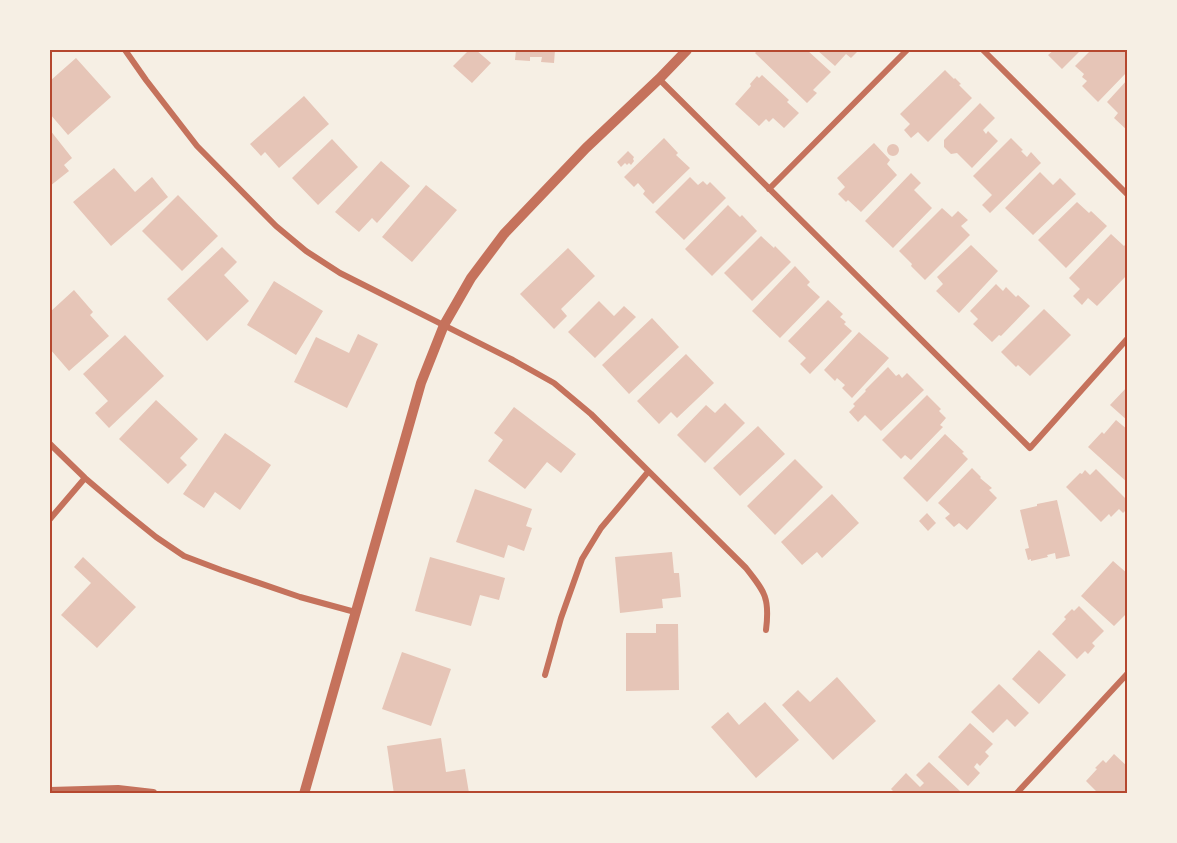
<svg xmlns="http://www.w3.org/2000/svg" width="1177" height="843" viewBox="0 0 1177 843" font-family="'Space Grotesk',sans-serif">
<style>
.building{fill:#e6c5b7}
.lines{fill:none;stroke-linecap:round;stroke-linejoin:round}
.minor{stroke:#c5725c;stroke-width:6}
.tertiary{stroke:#c5725c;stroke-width:10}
.neatline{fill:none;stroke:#b5482f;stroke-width:2}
</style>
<rect width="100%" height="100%" fill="#f6efe4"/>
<!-- building -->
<path class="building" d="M469 50H476L491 63 472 83 453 66Z
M516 50H555L554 63 541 62 542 57H530V61L515 60Z
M758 50H778L779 51 781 50H807L831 72 813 90 817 93 807 103 755 53Z
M817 50H859L851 58 846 54 835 66Z
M1054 50H1081L1062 69 1048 55Z
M1091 50H1125L1128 52V69L1126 71 1127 72 1098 102 1082 86 1087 81 1082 77 1084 74 1075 66Z
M76 58 111 97 68 135 50 114V81Z
M945 70 954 79 955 78 961 84 959 85 972 98 928 142 918 132 911 138 904 130 910 124 900 114Z
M762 75 789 100 787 102 799 113 784 128 773 118 769 122 766 119 759 126 735 104 751 86 750 84 757 76 759 78Z
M1128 79V131L1114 118 1118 113 1107 102Z
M304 96 329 124 279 168 265 152 261 156 250 144Z
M980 103 995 118 983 130 986 134 988 131 998 141 972 168 957 153 951 154 944 147V140Z
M50 130 72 158 64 165 69 171 50 186Z
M664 138 678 153 676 155 690 168 653 204 643 194 645 191 638 183 634 187 624 177Z
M1011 138 1023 150 1021 151 1027 157 1031 152 1041 163 990 213 982 205 992 195 973 176Z
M332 139 358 167 318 205 292 178Z
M874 143 890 160 887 164 897 175 861 212 848 200 846 202 838 194 845 187 837 178Z
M887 150a6 6 0 1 1 12 0a6 6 0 1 1-12 0Z
M628 151 634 157 633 159 634 161 631 165 629 163 627 165 625 163 621 167 617 162Z
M381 161 410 186 377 223 372 218 359 232 335 212Z
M114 168 135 192 152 177 168 197 111 246 73 202Z
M1040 172 1053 185 1060 178 1076 194 1033 235 1005 208Z
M911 173 921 183 914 190 932 208 893 248 865 221Z
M690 177 698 185 703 181 707 185 710 182 726 198 684 240 655 212Z
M426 185 457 210 412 262 382 237Z
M178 195 218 236 182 271 142 231Z
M1077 202 1089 213 1091 211 1107 226 1066 268 1038 240Z
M728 205 740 217 742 215 757 231 712 276 685 249Z
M942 208 952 217 958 211 968 220 961 226 970 235 925 280 911 266 912 264 899 251Z
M1111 234 1124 246 1125 245 1128 247V274L1097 306 1088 298 1082 305 1073 296 1080 289 1069 278Z
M761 236 774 248 775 246 791 262 752 301 724 273Z
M971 245 998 271 959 313 936 291 943 284 937 277Z
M222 247 237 262 224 275 249 301 207 341 167 299Z
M568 248 595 276 561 309 567 316 554 329 520 294Z
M795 266 810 282 807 285 820 297 780 338 752 311Z
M274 281 323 311 296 355 247 325Z
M996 284 1003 291 1006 287 1016 297 1018 295 1030 306 1001 336 999 335 992 342 973 324 978 319 970 311Z
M74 290 93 312 90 315 109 336 69 371 50 349V312Z
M828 300 843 314 840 317 846 322 844 324 852 331 810 374 800 364 806 358 788 341Z
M599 301 614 316 624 306 636 317 595 358 568 332Z
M1044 309 1071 335 1030 376 1018 365 1016 367 1001 352Z
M652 318 679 347 629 394 602 365Z
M859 332 889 358 852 398 842 388 845 385 837 378 835 381 824 370Z
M358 334 378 344 347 408 294 382 316 337 349 353Z
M125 335 164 376 109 428 95 413 108 401 83 374Z
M686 354 714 383 677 418 671 412 659 424 637 401Z
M888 367 896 376 899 374 902 378 907 373 924 390 881 431 865 415 858 422 849 412 855 406 853 404 866 391 865 390Z
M1128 386V421L1110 405Z
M927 395 941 409 939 411 946 418 940 425 943 427 911 460 905 455 901 459 882 440Z
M156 400 198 439 180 458 187 465 168 484 119 439Z
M725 403 745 423 705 463 677 435 706 405 715 413Z
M514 407 576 454 561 473 547 462 525 489 488 461 503 440 494 433Z
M1116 420 1128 430V483L1088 447 1102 432 1104 434Z
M758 426 785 454 740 496 713 468Z
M225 433 271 465 240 510 215 492 204 508 183 494Z
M945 434 964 452 962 453 968 459 927 502 903 478Z
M795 459 823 487 775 535 747 506Z
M972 468 981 477 980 478 992 488 989 490 997 498 967 530 959 523 954 527 945 518 950 514 938 503Z
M1096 469 1128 501V508L1123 513 1119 509 1111 517 1109 514 1101 522 1066 487 1080 473 1082 474 1085 470 1090 475Z
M475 489 532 509 526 526 532 528 524 551 508 545 504 558 456 542Z
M832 494 859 523 822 558 817 552 802 565 781 542Z
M1057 500 1070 556 1056 559 1055 553 1047 555 1048 557 1031 561V559L1028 560 1025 549 1029 548 1020 510 1037 506V504Z
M927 513 936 523 928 531 919 521Z
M672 552 674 573H679L681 597 662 599 663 608 620 613 615 557Z
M83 557 136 607 97 648 61 615 91 583 74 567Z
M430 557 505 578 499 600 480 595 471 626 415 611Z
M1113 561 1128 574V612L1114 626 1081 596Z
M1079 606 1104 631 1092 643 1095 646 1088 654 1085 651 1077 659 1052 634 1066 619 1064 617 1072 609 1074 611Z
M656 624H678L679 690 626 691V633H656Z
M1039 650 1066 675 1039 704 1012 679Z
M402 652 451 669 431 726 382 709Z
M837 677 876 721 833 760 782 705 798 690 810 702Z
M999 684 1029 713 1015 727 1007 719 993 733 971 712Z
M765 702 799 740 756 778 711 727 728 712 739 725Z
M970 723 993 744 985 752 989 756 980 766 977 763 974 767 980 773 968 786 938 757Z
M441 738 446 772 465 769 469 793 394 794 387 746Z
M1114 754 1128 767V790L1124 794H1099L1086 781 1097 769 1095 768 1103 760 1106 763Z
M929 762 961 792 960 794H896L891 789 906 773 920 787 924 783 916 775Z"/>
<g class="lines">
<!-- minor -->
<path class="minor" d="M125 50 146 80 197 146 276 226 306 251 340 273 513 360 554 383 591 414 746 568C765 592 770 598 766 630
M983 50 1128 195
M659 79 1030 448 1128 338
M769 189 907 50
M50 444 85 478 125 512 156 537 184 556 221 570 300 597 355 612
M50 519 85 478
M545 675 561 618 582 559 601 528 648 472
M1016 794 1128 673"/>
<!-- tertiary -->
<path class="tertiary" d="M50 792 118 790 153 794
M304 794 421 383 444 325 471 278 504 234 586 148 659 79 687 50"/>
</g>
<!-- border -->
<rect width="1177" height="843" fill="none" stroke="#f6efe4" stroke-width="102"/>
<rect x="51" y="51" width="1075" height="741" class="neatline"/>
</svg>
